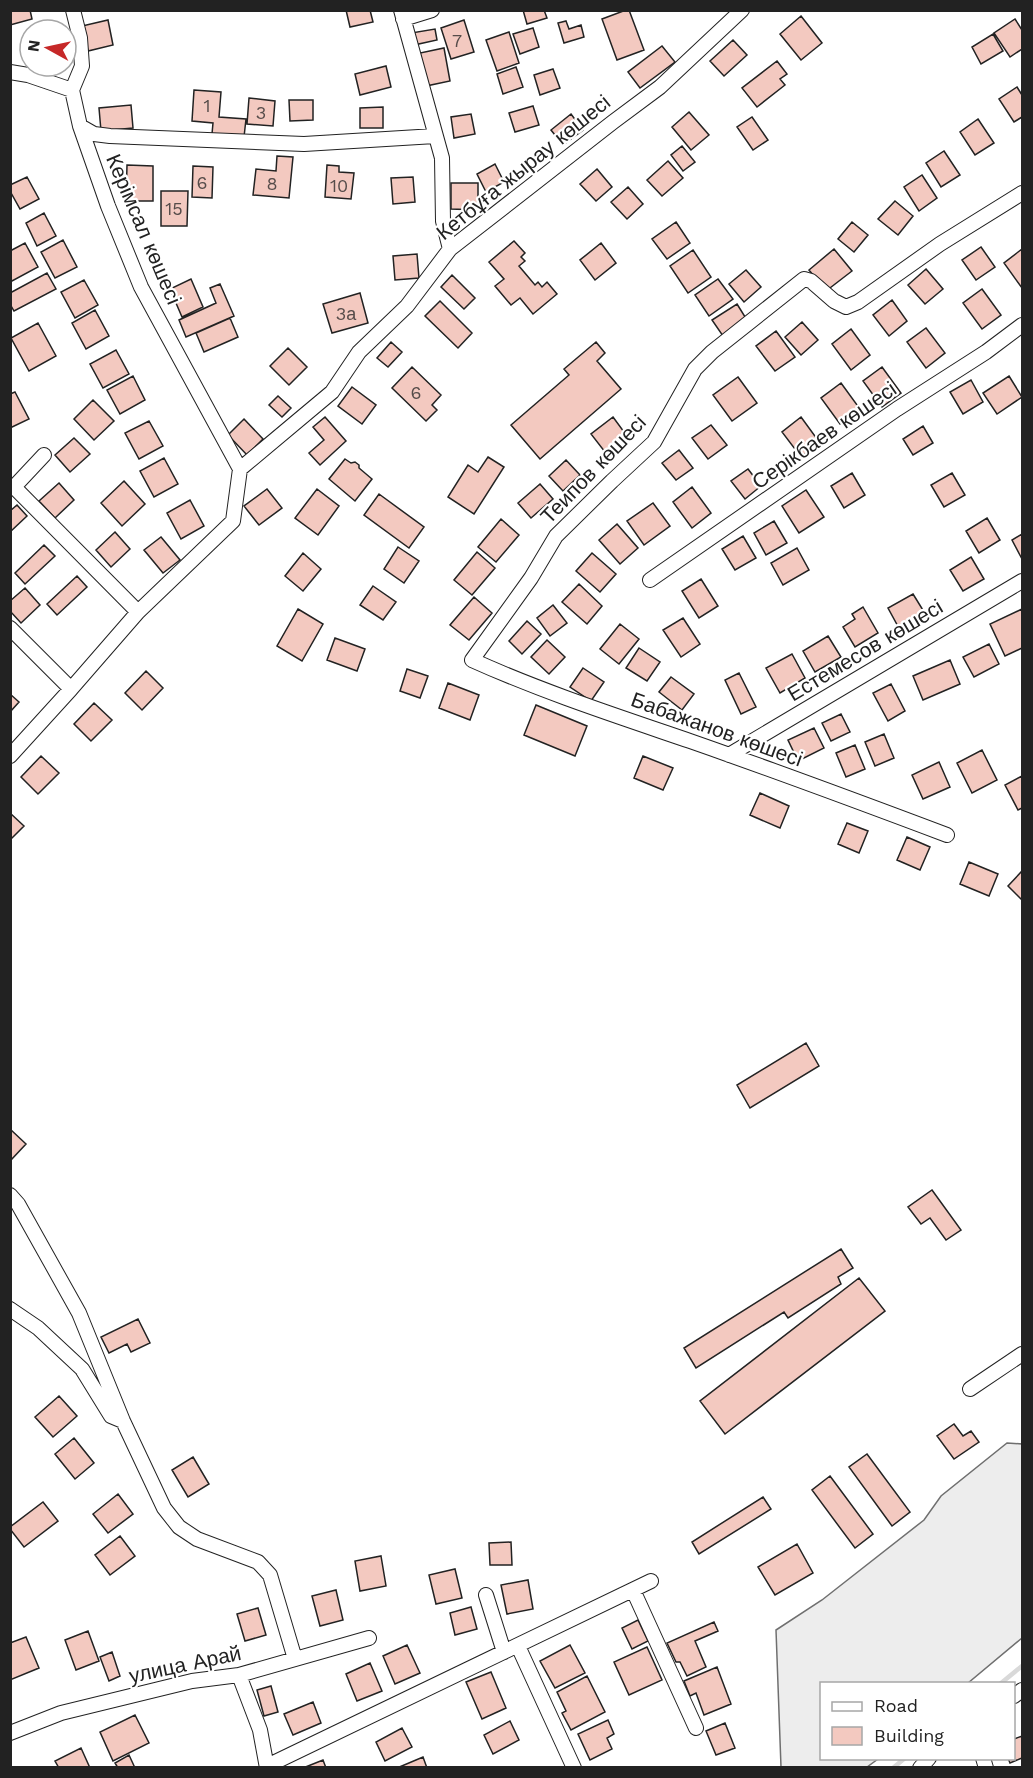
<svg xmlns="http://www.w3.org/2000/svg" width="1033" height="1778" viewBox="0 0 1033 1778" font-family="'Work Sans',sans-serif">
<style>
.parking{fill:#ededed;stroke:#6f6f6f;stroke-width:1.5}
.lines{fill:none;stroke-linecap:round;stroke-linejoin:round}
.stream{stroke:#d9d9d9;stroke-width:4.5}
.building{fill:#f3c9c0;stroke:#222;stroke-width:1.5}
.minor-casing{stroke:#222;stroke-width:16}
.minor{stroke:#fff;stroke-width:14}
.labels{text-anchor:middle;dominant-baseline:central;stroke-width:4.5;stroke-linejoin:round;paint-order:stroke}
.number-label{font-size:18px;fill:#564c4a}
.street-label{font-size:21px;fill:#222;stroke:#fff}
</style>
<rect width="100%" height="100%" fill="#fff"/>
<!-- parking -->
<path class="parking" d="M1007 1443 1022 1444V1638L968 1683 822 1684V1758L878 1759 867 1767H781L776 1630 822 1600 924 1520 941 1496Z"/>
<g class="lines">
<!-- stream -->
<path class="stream" d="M1000 1684 1022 1666
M893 1768 905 1758"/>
</g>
<!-- building -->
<path class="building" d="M10 10H30L32 19 10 25Z
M346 10H370L373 22 350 27Z
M523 10H544L547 18 527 24Z
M626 10H629L644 50 617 60 602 19Z
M801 16 822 43 801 60 780 34Z
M1015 19 1022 30V49L1010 57 994 33Z
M108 20 113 45 88 51 82 26Z
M464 20 474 52 451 59 441 28Z
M566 21 569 29 581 25 584 37 564 43 558 23Z
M533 28 539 47 520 54 513 34Z
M435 29 437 40 414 45 411 33Z
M509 32 519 63 497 71 486 40Z
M993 34 1003 51 981 64 972 47Z
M733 40 747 55 724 76 710 61Z
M662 46 675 62 640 88 628 72Z
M444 48 450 81 426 86 420 53Z
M777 61 787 74 780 79 785 85 757 107 742 88Z
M386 66 391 87 360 95 355 74Z
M516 67 523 87 503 94 497 74Z
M553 69 560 88 540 95 534 75Z
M1017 87 1022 95V117L1014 122 999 99Z
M194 90 221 92 219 117 246 119 244 137 212 134 213 123 192 121Z
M249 98 275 101 273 126 247 124Z
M289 100H313V120L290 121Z
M131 105 133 128 101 131 99 108Z
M533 106 539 125 515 132 509 113Z
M383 107V128H360V108Z
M689 112 709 135 691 150 672 127Z
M471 114 475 134 454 138 451 117Z
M571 114 583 130 563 145 551 130Z
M752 117 768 140 753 150 737 127Z
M978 119 994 143 975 155 960 132Z
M682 146 695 162 683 171 671 155Z
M944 151 960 175 941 187 926 163Z
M277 156 293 157 289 198 253 195 256 169 276 171Z
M668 161 683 178 662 196 647 180Z
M495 164 504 182 486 192 477 174Z
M127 165 153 166V201H126Z
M327 165 339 166V172L354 173 351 199 325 197Z
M193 166 213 167 212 198 192 197Z
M597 169 612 187 596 201 580 184Z
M922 175 937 198 919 211 904 187Z
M27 177 39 199 20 209 10 191V185Z
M413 177 415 202 393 204 391 178Z
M451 183H478V210L451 209Z
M628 187 643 204 627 219 611 202Z
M161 191H188L187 226H161Z
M895 201 913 216 898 235 878 219Z
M44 213 56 236 37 246 26 223Z
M676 222 690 243 667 259 652 239Z
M852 222 868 235 854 252 838 239Z
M63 240 77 267 55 278 41 252Z
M514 241 525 253 521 257 525 261 519 266 535 285 538 282 542 287 547 282 557 294 533 314 520 298 511 305 495 286 504 279 489 262Z
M25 243 38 267 12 281 10 278V251Z
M601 243 616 263 595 280 580 260Z
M981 247 995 267 976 280 962 260Z
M834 249 852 271 826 291 809 270Z
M1022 249V288L1004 263Z
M693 250 711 277 688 293 670 266Z
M417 254 419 278 395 280 393 256Z
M926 269 943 289 925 304 908 285Z
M746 270 761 287 744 302 729 284Z
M47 273 56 289 14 311 10 304V293Z
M452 275 475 298 464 309 441 287Z
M191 279 203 307 182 317 170 289Z
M718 279 733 299 709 316 695 295Z
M84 280 98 305 75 318 61 292Z
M220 284 234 316 186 337 179 320 216 303 210 288Z
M982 289 1001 315 982 329 963 303Z
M360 293 368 323 332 333 323 304Z
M892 300 907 321 889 336 873 315Z
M440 301 472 333 458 348 425 316Z
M737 304 747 320 723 336 712 320Z
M95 310 109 336 86 349 72 323Z
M230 318 238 337 204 352 196 333Z
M802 322 818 340 801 355 785 337Z
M38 323 56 356 29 371 11 338Z
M926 328 945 353 926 368 907 342Z
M851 329 870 355 851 370 832 344Z
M776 331 795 357 775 371 756 346Z
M391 342 402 352 388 367 377 358Z
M596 342 605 353 597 361 621 389 540 459 511 425 569 375 564 369Z
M288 348 307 367 289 385 270 366Z
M116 350 129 374 103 388 90 364Z
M412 367 441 395 432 405 437 410 426 421 392 388Z
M882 367 901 393 882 407 863 381Z
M133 376 145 400 120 414 107 390Z
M1009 376 1022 397 997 414 983 393Z
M738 377 757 403 732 421 713 395Z
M971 380 983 402 963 414 950 392Z
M841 383 860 409 840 424 821 398Z
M352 387 376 405 362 424 338 406Z
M15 392 29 419 10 428V394Z
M278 396 291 408 282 417 269 405Z
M93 400 114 421 94 440 74 419Z
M325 417 346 441 320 465 309 453 324 440 313 427Z
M613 417 627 436 605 452 591 434Z
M801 417 820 443 801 457 782 432Z
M244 419 263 439 247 455 228 435Z
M149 421 163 446 139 459 125 433Z
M711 425 727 445 708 459 692 438Z
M923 426 933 443 913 455 903 439Z
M74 438 90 454 70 472 55 455Z
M679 450 693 468 676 480 662 463Z
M488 457 504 467 474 514 448 497 468 465 478 472Z
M164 458 178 484 154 497 140 471Z
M345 459 351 463 355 462 359 465V468L372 479 355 501 329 479Z
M566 460 580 475 563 491 549 476Z
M748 469 761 486 745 499 731 481Z
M852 473 865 495 844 508 831 486Z
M952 473 965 495 944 507 931 485Z
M124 481 145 504 122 526 101 503Z
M59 483 74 500 55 518 39 501Z
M540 484 553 499 531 518 518 503Z
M692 487 711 513 692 528 673 502Z
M267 489 282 508 259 525 244 506Z
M317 489 339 506 318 535 295 518Z
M806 490 824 517 799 533 782 506Z
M379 494 424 527 409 548 364 515Z
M190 500 204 526 181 539 167 513Z
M653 503 670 526 644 545 627 521Z
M17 505 27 516 10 532V511Z
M987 518 1000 540 979 553 966 531Z
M501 519 519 535 496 562 478 547Z
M774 521 787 543 766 555 754 533Z
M617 524 638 548 620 564 599 540Z
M115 532 130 549 111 567 96 550Z
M1022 534V559L1012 540Z
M743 536 756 558 735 570 722 549Z
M161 537 180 560 163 573 144 550Z
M44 545 55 556 25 584 15 573Z
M398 547 419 561 404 583 384 569Z
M797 548 809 570 783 585 771 563Z
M477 552 495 568 472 595 454 580Z
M303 553 321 569 303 591 285 576Z
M592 553 616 574 600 592 576 571Z
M971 557 984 579 963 591 950 570Z
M77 576 87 587 57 615 47 604Z
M701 579 718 606 699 618 682 591Z
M579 584 602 606 587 624 562 602Z
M373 586 396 602 383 620 360 605Z
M25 588 40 605 21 623 10 611V601Z
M913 594 926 615 900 630 888 608Z
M474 597 492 613 469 640 450 625Z
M553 605 567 623 550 636 537 618Z
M863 607 878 633 855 647 843 627 855 619 852 614Z
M298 609 323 624 302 661 277 646Z
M1022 609V648L1005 656 990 624Z
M683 618 700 644 681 657 663 630Z
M527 621 541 634 522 654 509 641Z
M620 624 639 639 619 664 600 649Z
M828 636 841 657 815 672 803 651Z
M335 638 365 649 357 671 327 660Z
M547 640 565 657 549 674 531 657Z
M989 644 999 664 974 677 963 657Z
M639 648 660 662 647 681 626 668Z
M792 654 805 678 780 693 766 668Z
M950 660 960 684 923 700 913 676Z
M583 668 604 682 591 701 570 687Z
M407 669 428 676 420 698 400 691Z
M146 671 163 688 142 710 125 693Z
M739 673 756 707 741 714 725 680Z
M671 677 694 694 682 710 659 692Z
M448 683 479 695 470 720 439 708Z
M891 684 905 711 888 721 873 693Z
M10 694 19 702 10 712Z
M94 703 112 720 91 741 74 724Z
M536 705 587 726 575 756 524 735Z
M841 714 850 732 831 741 822 723Z
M814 728 824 748 798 761 788 740Z
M884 734 894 758 875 766 865 742Z
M855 745 865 769 846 777 836 753Z
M982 750 997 780 972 793 957 763Z
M41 756 59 773 38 794 21 777Z
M643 756 673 768 663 790 634 778Z
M939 762 950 787 923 799 912 775Z
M1022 776V808L1018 810 1005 785Z
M760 793 789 806 780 828 750 815Z
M10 813 24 826 11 839 10 838Z
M847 823 868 831 859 853 838 844Z
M907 837 930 847 920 870 897 860Z
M969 862 998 874 989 896 960 884Z
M1022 871V900L1008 886Z
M806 1043 819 1066 750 1108 737 1085Z
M10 1129 26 1144 10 1161Z
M932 1190 961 1230 946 1240 930 1218 921 1224 908 1207Z
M841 1249 853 1268 838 1277 841 1284 788 1318 784 1312 696 1368 684 1348Z
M859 1278 885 1311 725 1434 700 1401Z
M138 1319 150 1343 131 1352 127 1344 109 1353 101 1337Z
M59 1396 77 1416 53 1437 35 1417Z
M954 1424 963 1436 971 1431 979 1442 954 1459 937 1436Z
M74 1438 94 1463 75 1479 55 1454Z
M867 1454 910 1512 892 1526 849 1467Z
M193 1457 209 1484 188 1497 172 1470Z
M830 1476 873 1534 855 1548 812 1490Z
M118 1494 133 1514 108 1533 93 1514Z
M763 1497 771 1509 699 1554 692 1542Z
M43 1502 58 1521 24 1547 10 1529V1527Z
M120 1536 135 1556 110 1575 95 1555Z
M511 1542 512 1565H490L489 1543Z
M797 1544 813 1573 775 1595 758 1567Z
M381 1556 386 1586 360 1591 355 1561Z
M455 1569 462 1598 436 1604 429 1575Z
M528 1580 533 1609 507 1614 501 1585Z
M336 1590 343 1620 320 1626 312 1596Z
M471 1607 477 1629 455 1635 450 1613Z
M258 1608 266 1635 245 1641 237 1614Z
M638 1620 648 1641 632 1649 622 1628Z
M714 1622 718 1631 695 1641 706 1667 687 1676 680 1662H676L667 1643Z
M88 1631 99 1661 76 1670 65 1640Z
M26 1637 39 1668 10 1680V1643Z
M407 1645 420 1673 395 1684 383 1656Z
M570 1645 585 1673 555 1688 540 1661Z
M647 1647 662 1680 629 1695 614 1662Z
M112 1652 120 1676 109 1681 100 1657Z
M370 1663 382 1691 357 1701 346 1674Z
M717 1667 731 1704 704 1715 696 1693 690 1696 684 1681Z
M491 1672 506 1708 482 1719 466 1682Z
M587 1676 605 1712 571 1730 562 1713 566 1711 557 1692Z
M271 1686 278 1712 264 1716 257 1690Z
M313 1702 321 1723 293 1735 284 1714Z
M135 1715 149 1743 113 1761 100 1732Z
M608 1720 614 1734 607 1738 612 1749 590 1760 578 1734Z
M510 1721 519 1740 493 1754 484 1735Z
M725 1723 735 1748 716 1755 706 1731Z
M402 1728 412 1747 385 1761 376 1742Z
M1022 1736V1758L1010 1763 1008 1758H1014V1739Z
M81 1748 90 1768H59L55 1761Z
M129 1755 135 1768H118L115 1763Z
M423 1757 427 1768H397Z
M323 1760 326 1768H303Z"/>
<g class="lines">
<defs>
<path id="minor" d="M401 10 442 158 443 221 450 249
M403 19 432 10
M10 72 28 75 72 90
M80 126 94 134 110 136 304 144 435 136
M44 455 14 487 138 612
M240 469 332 392 359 352 407 306 450 249 613 122 660 87 742 10
M650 580 897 409 986 352 1022 325
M10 628 71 689
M729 755 1022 581
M10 756 71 689 138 612 233 521 240 469 141 287 108 206 80 126 72 90 82 66 80 38 73 10
M947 835C862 803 776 771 690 741 617 716 543 692 472 660L531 578 556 536 612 481 654 442 695 369 712 352 804 279 811 281 834 301 846 307 858 302 940 244 1022 193
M10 1195 18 1204 79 1313 123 1421 164 1508 179 1527 197 1539 258 1562 270 1575 295 1659
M10 1309 38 1328 82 1369 111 1416 123 1421
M970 1389 1022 1354
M633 1590 696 1728
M486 1595 504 1652
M518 1646 574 1768
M239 1675 260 1730 267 1768
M1014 1696 1022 1690
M10 1733 61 1713 192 1681 239 1675 369 1638
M983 1758 986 1768
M267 1766 651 1581
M920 1768 929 1758"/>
</defs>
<!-- minor casing -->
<use href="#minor" class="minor-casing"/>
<!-- minor -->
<use href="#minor" class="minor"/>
</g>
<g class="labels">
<!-- number labels -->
<g class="number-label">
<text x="457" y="40">7</text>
<text x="207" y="105">1</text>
<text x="261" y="112">3</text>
<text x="202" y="182">6</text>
<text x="272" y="183">8</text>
<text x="339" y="185">10</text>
<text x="174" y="208">15</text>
<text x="346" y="313">3а</text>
<text x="416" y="392">6</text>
</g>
<!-- street labels -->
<g class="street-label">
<text transform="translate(523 167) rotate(-39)">Кетбұға жырау көшесі</text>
<text transform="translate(144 229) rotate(67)">Керімсал көшесі</text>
<text transform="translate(824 435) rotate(-35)">Серікбаев көшесі</text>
<text transform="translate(593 469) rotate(-46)">Теипов көшесі</text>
<text transform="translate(865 650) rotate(-31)">Естемесов көшесі</text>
<text transform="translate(717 729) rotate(20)">Бабажанов көшесі</text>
<text transform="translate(185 1664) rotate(-12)">улица Арай</text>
</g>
</g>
<!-- border -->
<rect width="1033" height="1778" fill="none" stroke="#222222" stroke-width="24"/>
<!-- legend -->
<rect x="820" y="1682" width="195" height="78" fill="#ffffff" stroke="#a7a7a7" stroke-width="1.5"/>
<rect x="832" y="1702" width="30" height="9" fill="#ffffff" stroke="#a7a7a7" stroke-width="1.5"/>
<text x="874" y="1712" font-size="18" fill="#222222">Road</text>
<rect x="832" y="1727" width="30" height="18" fill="#f3c9c0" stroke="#a7a7a7" stroke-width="1.5"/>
<text x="874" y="1742" font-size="18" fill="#222222">Building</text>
<!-- north arrow -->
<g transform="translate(48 48) rotate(278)"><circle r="28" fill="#ffffff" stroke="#a7a7a7" stroke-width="1.5"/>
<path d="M0-4.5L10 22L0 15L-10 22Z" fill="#c62828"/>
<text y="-9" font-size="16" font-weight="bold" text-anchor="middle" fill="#222222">N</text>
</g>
</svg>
